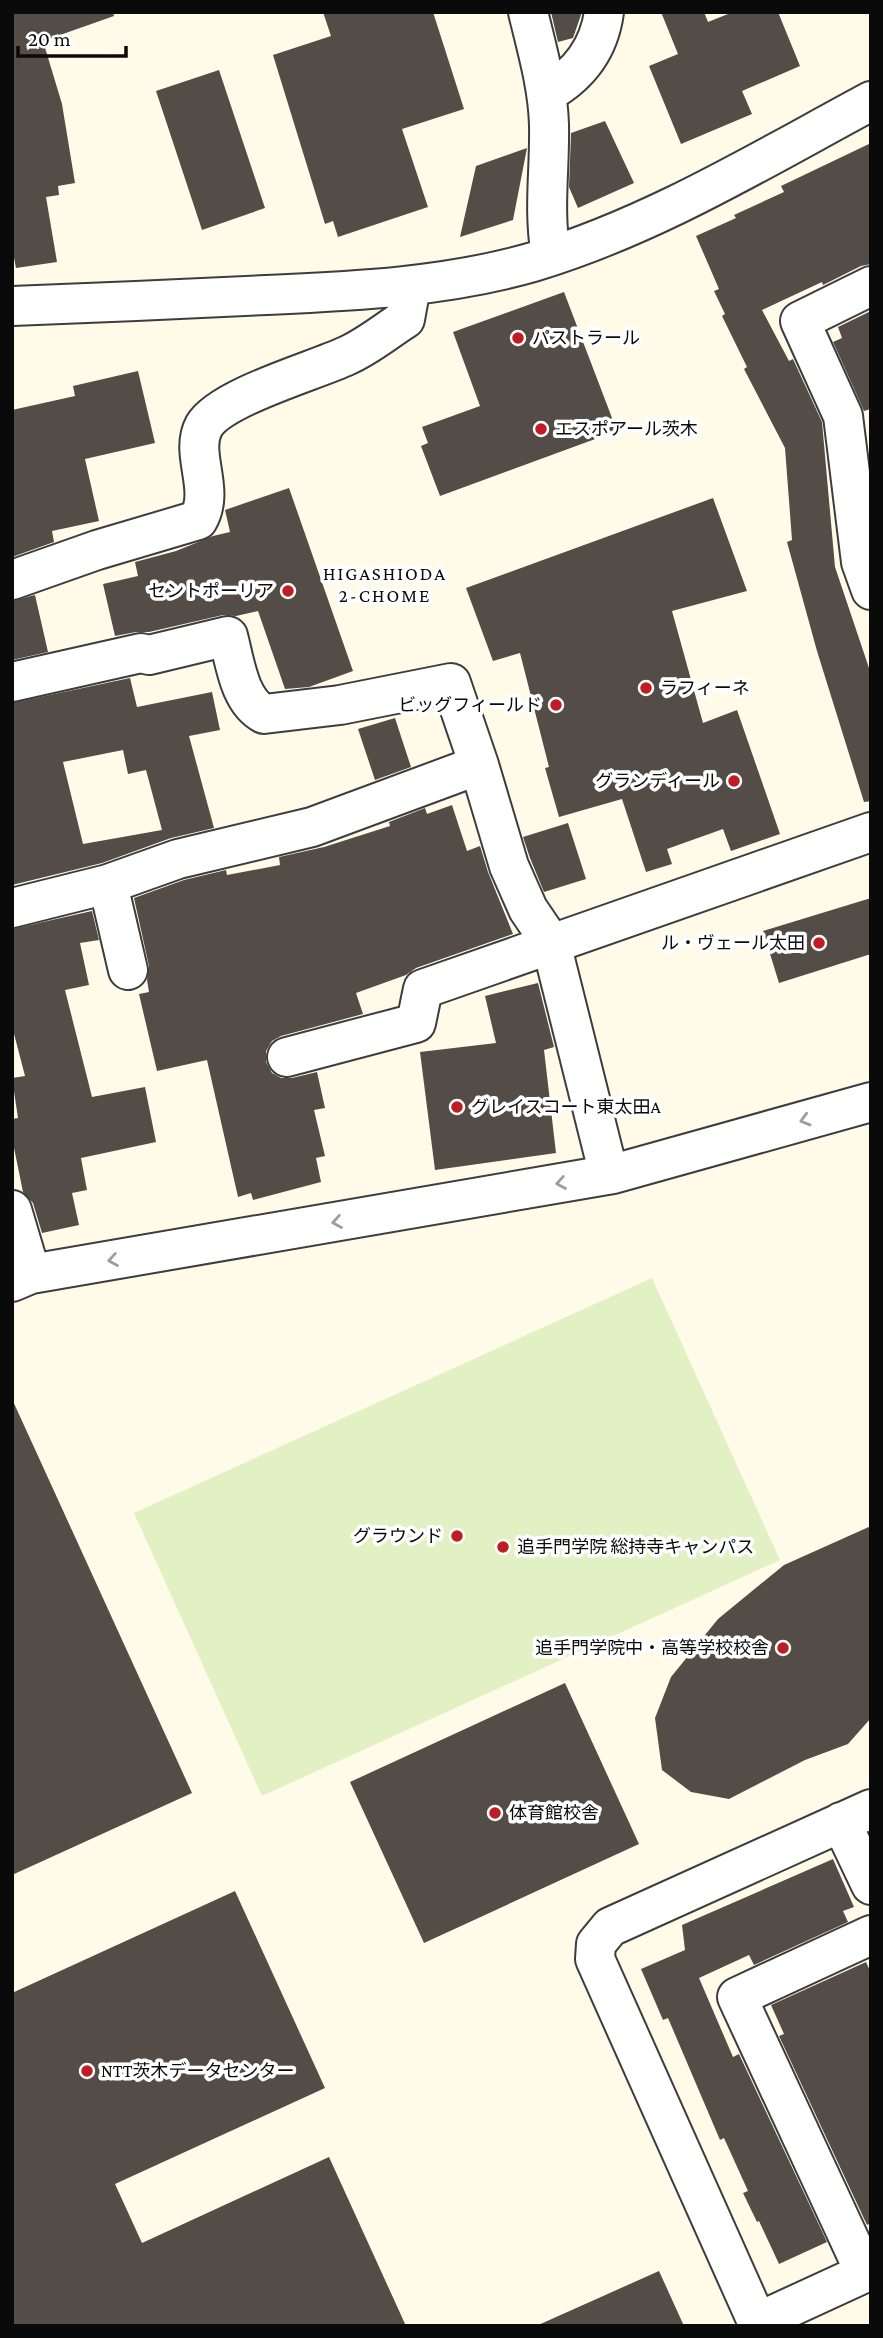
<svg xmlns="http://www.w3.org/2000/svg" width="883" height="2338" viewBox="0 0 883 2338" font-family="'Crimson Pro','Noto Sans JP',serif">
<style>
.pitch{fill:#e1f1c3}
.building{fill:#544c46;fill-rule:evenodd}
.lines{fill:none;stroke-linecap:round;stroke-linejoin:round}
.minor-casing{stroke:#3d3d3d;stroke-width:42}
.minor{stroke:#fff;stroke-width:38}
.oneway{stroke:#9d9d9d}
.poi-dot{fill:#c01c23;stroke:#fff;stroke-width:2.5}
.labels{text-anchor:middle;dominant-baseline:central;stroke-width:7;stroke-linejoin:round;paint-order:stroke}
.poi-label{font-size:18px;fill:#0a0a0a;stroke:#fff;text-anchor:start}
.neighbourhood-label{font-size:19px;letter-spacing:2px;fill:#0a0a0a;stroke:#fff}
</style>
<rect width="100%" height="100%" fill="#fffbe8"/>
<!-- pitch -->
<path class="pitch" d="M652 1278 780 1560 262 1796 134 1513Z"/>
<!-- building -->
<path class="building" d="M12 12H113L114 16 43 41 62 104 75 183 58 186 59 195 46 197 57 262 16 268 12 247Z
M323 12H433L464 109 402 129 428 207 338 237 333 221 325 224 273 55 331 36Z
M551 12H582L573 38 558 42Z
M661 12H704L708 22 733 12H778L800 66 742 91 752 114 681 144 649 66 678 54Z
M219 70 265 208 202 230 156 91Z
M605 121 634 183 578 208 569 187 571 133Z
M871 143V264L861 266 823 285 822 282 762 310 789 361 793 359 822 422 835 567 871 674V801L864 802 817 651 787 542 792 540 785 448 744 369 747 367 722 316 725 314 714 291 719 289 696 236 736 218 734 215 784 192 781 186Z
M527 148 513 220 460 237 476 166Z
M564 292 617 431 440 496 421 446 428 443 422 427 480 406 453 332Z
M871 311V409L864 411 833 342 842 338 838 327Z
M138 371 155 443 85 459 99 521 52 531 54 542 12 557V410L75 396 73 386Z
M289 488 353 671 309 687 285 689 258 611 236 616 223 615 149 632H136L115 636 103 584 138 576 135 562 176 551 213 536 230 532 225 510Z
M713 498 747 591 672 611 703 723 737 710 780 834 731 851 723 829 667 849 672 864 646 872 622 799 559 817 545 768 549 767 520 653 493 661 466 588Z
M35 595 48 652 12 660V601Z
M130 678 137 707 212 692 220 730 189 736 214 828 171 838 102 863 12 885V703ZM123 750 128 774 146 770 162 830 83 844 63 762Z
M395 718 411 767 375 780 358 729Z
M452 805 467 851 480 846 488 872 513 934 416 968 406 975 356 993 363 1014 281 1036 272 1041 266 1051V1062L272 1073 281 1078H292L317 1072 325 1108 314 1110 325 1156 316 1158 321 1182 253 1200 251 1193 238 1197 207 1060 157 1071 139 994 149 992 147 980 149 966 134 898 184 880 226 870 227 875 280 865 279 857 324 847 390 826 389 822 425 808 427 814Z
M568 823 586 879 544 892 530 858 523 837Z
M871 898V954L779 983 763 931Z
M92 911 99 940 80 943 89 985 65 990 92 1097 145 1087 156 1142 81 1158 87 1190 72 1193 79 1225 42 1233 33 1203 23 1192 12 1138V1119L18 1118 12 1078 25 1076 12 1026V929Z
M538 983 554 1047 544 1050 556 1153 435 1170 420 1052 496 1043 485 996Z
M12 1399 192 1793 12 1875Z
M871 1526V1718L848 1744 805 1760 729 1799 691 1792 662 1770 655 1718 671 1677 718 1619 784 1565Z
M565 1683 639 1844 424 1943 350 1782Z
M833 1859 854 1907 843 1911 848 1922 754 1965 749 1955 699 1978 733 2057 739 2054 827 2242 779 2264 759 2221 757 2222 743 2193 748 2191 724 2138 720 2140 668 2018 663 2020 641 1969 685 1950 682 1925Z
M235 1891 325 2088 115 2184 142 2243 329 2157 406 2326H12V1993Z
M866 1962 871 1973V2223L867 2225 779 2036 784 2034 771 2005Z
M659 2271 684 2326H536Z"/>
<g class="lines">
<defs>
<path id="minor" d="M528 12C537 49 548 87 549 125 550 171 543 209 551 256
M547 93C579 75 599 49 604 12
M871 286 800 321 843 416 861 562 871 590
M12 306C97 303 181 299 266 295 355 291 446 287 533 262 653 226 761 160 871 101
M12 580 97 550 198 520C216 489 189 454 204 426 221 397 314 371 346 356 367 347 386 331 405 319L411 286
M12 682 141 653 149 655 228 636C235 662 239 701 264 714L340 705 451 683 479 765 509 866 528 909 551 943 605 1159 613 1174
M108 884 128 970
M12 908 108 884 178 859 312 827 479 765
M287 1057 416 1023 423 989 871 832
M12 1210 31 1274
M12 1282 31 1274 613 1174 871 1102
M841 1822 871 1885
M865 2273 737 1997 871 1935
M758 2322 871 2270
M759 2326 595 1959 596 1944 610 1927 871 1809"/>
</defs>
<!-- minor casing -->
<use href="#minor" class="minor-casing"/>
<!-- minor -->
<use href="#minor" class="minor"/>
</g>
<!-- one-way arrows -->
<defs><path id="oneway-chevron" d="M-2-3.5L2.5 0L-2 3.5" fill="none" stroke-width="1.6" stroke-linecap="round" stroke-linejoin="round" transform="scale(1.75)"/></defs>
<g class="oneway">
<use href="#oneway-chevron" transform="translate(805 1120) rotate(164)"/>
<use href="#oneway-chevron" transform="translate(561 1183) rotate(170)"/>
<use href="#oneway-chevron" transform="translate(337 1222) rotate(170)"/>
<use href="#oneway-chevron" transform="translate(113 1260) rotate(170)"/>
</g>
<!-- markers -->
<g class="poi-dot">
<circle cx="518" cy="338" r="7"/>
<circle cx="541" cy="429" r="7"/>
<circle cx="288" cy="591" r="7"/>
<circle cx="646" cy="688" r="7"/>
<circle cx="556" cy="705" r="7"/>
<circle cx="734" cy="781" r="7"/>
<circle cx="819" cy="943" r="7"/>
<circle cx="457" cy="1107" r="7"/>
<circle cx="457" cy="1536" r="7"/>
<circle cx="503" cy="1547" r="7"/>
<circle cx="783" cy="1648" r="7"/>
<circle cx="495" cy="1813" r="7"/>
<circle cx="87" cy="2071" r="7"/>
</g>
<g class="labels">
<!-- poi labels -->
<g class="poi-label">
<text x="532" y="338">パストラール</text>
<text x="555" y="429">エスポアール茨木</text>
<text x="274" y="591" text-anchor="end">セントポーリア</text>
<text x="660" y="688">ラフィーネ</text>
<text x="542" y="705" text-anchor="end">ビッグフィールド</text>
<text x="720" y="781" text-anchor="end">グランディール</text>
<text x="805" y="943" text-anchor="end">ル・ヴェール太田</text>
<text x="471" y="1107">グレイスコート東太田A</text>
<text x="443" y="1536" text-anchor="end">グラウンド</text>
<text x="517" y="1547">追手門学院 総持寺キャンパス</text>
<text x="769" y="1648" text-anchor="end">追手門学院中・高等学校校舎</text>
<text x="509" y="1813">体育館校舎</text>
<text x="101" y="2071">NTT茨木データセンター</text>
</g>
<!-- neighbourhood labels -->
<g class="neighbourhood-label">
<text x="385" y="573">HIGASHIODA<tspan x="385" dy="22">2-CHOME</tspan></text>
</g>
</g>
<!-- border -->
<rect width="883" height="2338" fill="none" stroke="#0a0a0a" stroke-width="28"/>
<!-- scale -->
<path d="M18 46v10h108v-10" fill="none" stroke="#0a0a0a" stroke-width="3.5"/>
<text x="28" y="46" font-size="21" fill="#0a0a0a" stroke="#ffffff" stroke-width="5" paint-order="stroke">20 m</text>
</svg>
